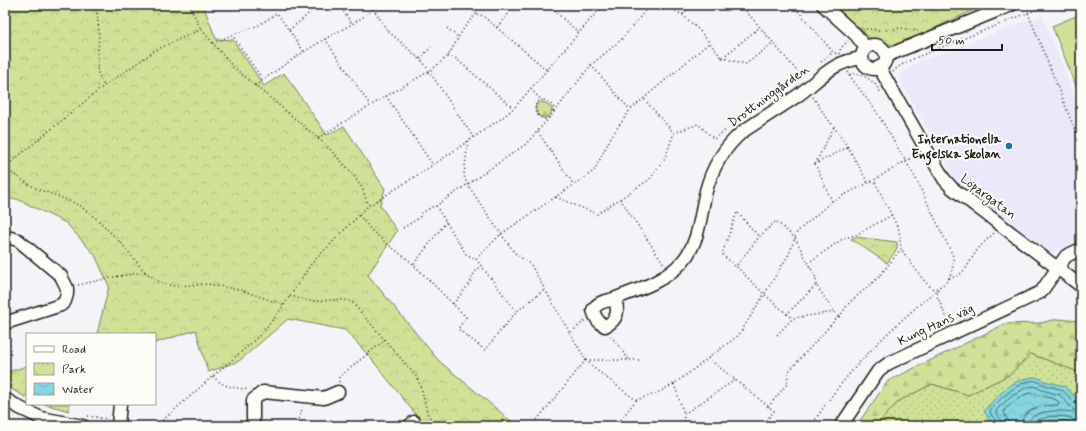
<svg xmlns="http://www.w3.org/2000/svg" width="1086" height="431" viewBox="0 0 1086 431" font-family="Mynerve,sans-serif">
<style>
.built{fill:#e9e9f9}
.grass{fill:url(#grass-dots);stroke:#767f5a}
.forest{fill:url(#forest-firs);stroke:#767f5a}
.park{fill:url(#park-crowns);stroke:#767f5a}
.pitch{fill:#d0e297;stroke:#767f5a}
.water{fill:url(#water-waves);stroke:#5c8c92}
.lines{fill:none;stroke-linecap:round;stroke-linejoin:round}
.shore{stroke:#46666b;stroke-width:1}
.minor-casing{stroke:#1c1c1c;stroke-width:15}
.path{stroke:#1c1c1c;stroke-width:1.5;stroke-dasharray:1 3;stroke-linecap:butt}
.minor{stroke:#fdfcf7;stroke-width:12}
.poi-dot{fill:#1f6fb2;stroke:#fdfcf7;stroke-width:1.5}
.labels{text-anchor:middle;dominant-baseline:central;stroke-width:4;stroke-linejoin:round;paint-order:stroke}
.street-label{font-size:13px;fill:#1c1c1c;stroke:#fdfcf7}
.poi-label{font-size:13px;font-weight:bold;fill:#1c1c1c;stroke:#fdfcf7;text-anchor:end}
</style>
<defs>
<pattern id="grass-dots" width="8" height="8" patternUnits="userSpaceOnUse"><rect width="8" height="8" fill="#d0e297"/><path d="M2 2h.1M6 6h.1" fill="none" stroke="#b2c182" stroke-width="1.8" stroke-linecap="round"/></pattern>
<pattern id="forest-firs" width="22" height="20" patternUnits="userSpaceOnUse"><rect width="22" height="20" fill="#d0e297"/><path d="M5 1l3.5 6h-7zM16 11l3.5 6h-7z" fill="#b2c182"/></pattern>
<pattern id="park-crowns" width="20" height="18" patternUnits="userSpaceOnUse"><rect width="20" height="18" fill="#d0e297"/><path d="M2 6a3 3 0 1 1 6 0M12 15a3 3 0 1 1 6 0" fill="none" stroke="#b2c182"/></pattern>
<pattern id="water-waves" width="16" height="10" patternUnits="userSpaceOnUse"><rect width="16" height="10" fill="#86d6e1"/><path d="M0 5q4-4 8 0t8 0" fill="none" stroke="#73b7c0"/></pattern>
</defs>
<rect width="100%" height="100%" fill="#f4f3f8"/>
<filter id="ink" filterUnits="userSpaceOnUse"><feTurbulence type="fractalNoise" baseFrequency=".025" numOctaves="2"/><feDisplacementMap in="SourceGraphic" scale="8" xChannelSelector="R" yChannelSelector="G"/><feConvolveMatrix kernelMatrix="1 2 1 2 8 2 1 2 1" color-interpolation-filters="sRGB"/></filter>
<g filter="url(#ink)">
<!-- built -->
<path class="built" d="M1042 15 1081 112V240L1051 253 955 179 898 76 913 64Z"/>
<!-- grass -->
<path class="grass" d="M1031 354 1081 373V426H876L899 401 932 384 968 395 1009 375Z"/>
<!-- forest -->
<path class="forest" d="M540 102 546 103 552 108C551 124 533 119 536 105Z
M1058 319 1081 321V373L1031 354 1009 375 968 395 932 384 899 401 876 426H856L888 381 1005 324 1040 323Z"/>
<!-- park -->
<path class="park" d="M5 5H203L216 39 233 40 264 86 284 73 327 135 344 126 385 189 380 205 397 231 368 275 439 361 517 426H425L369 356 345 330 288 319 239 361 208 372 196 330 155 343V334H97L109 286 95 255 66 223 17 199H5Z
M834 5H984L914 38 894 45 886 44 879 40 872 39 864 33V31L862 28 859 29Z
M855 237 897 242V249L887 263 851 239Z
M27 366V398L11 389 5 383V373Z
M44 404H70L69 411Z"/>
<!-- pitch -->
<path class="pitch" d="M1081 14V98L1052 26Z"/>
<!-- water -->
<path class="water" d="M1036 377 1045 381 1064 386 1079 400 1081 409V426H1077L1068 421 1052 420 1031 426H996L991 422 984 411C993 400 1010 382 1024 379 1028 378 1032 377 1036 377Z"/>
<g class="lines">
<!-- shore -->
<path class="shore" d="M998 426C998 420 990 417 990 411 998 400 1021 378 1036 381 1040 382 1043 385 1047 386 1052 387 1058 388 1062 390 1069 394 1073 405 1081 406
M1003 426C1003 418 996 417 996 411L1001 405 1014 395 1025 388 1034 386 1042 390 1060 395 1074 410 1073 412C1060 410 1028 409 1027 426
M1009 426C1009 419 1004 416 1004 411 1009 405 1026 391 1034 393 1037 393 1040 396 1043 396 1048 398 1054 398 1059 402V404L1058 405C1043 405 1022 408 1021 426
M1032 426V423L1034 421 1051 416 1069 417 1077 422 1078 426"/>
<defs>
<path id="minor" d="M823 5 856 35 866 48
M862 57a12 12 0 1 1 24 0a12 12 0 1 1-24 0Z
M886 56 1011 5
M879 67 922 142 944 179 952 188 1081 286
M5 238H11L18 240 61 276 67 288V294L65 301 61 305 5 323
M614 299C620 310 617 321 605 326 598 323 595 318 593 310 599 300 607 302 616 298 640 289 665 281 682 262 700 242 700 215 706 191 712 168 725 147 742 132 760 120 779 108 797 96 820 80 830 62 862 58
M5 399 20 408 41 418 83 426
M118 426 120 404
M253 426V400L263 392 324 398 338 392
M409 426 414 422
M841 426 878 371 889 363 1041 292 1066 256 1081 249"/>
</defs>
<!-- minor casing -->
<use href="#minor" class="minor-casing"/>
<!-- path -->
<path class="path" d="M96 5 99 32 97 71 104 86
M189 5 201 29 233 67 298 121 329 148 352 173 363 190 368 205
M258 5 259 7 264 5
M272 5 276 12
M339 5 352 24
M371 5 387 30 423 62 473 137
M548 5 579 33
M665 5 683 15 699 30 722 58 760 27
M741 5 803 78
M793 5 833 52 837 54
M5 10 17 5
M312 10 320 5
M342 10 349 5
M1028 13 1081 145
M477 14 483 16 547 70
M683 14 691 5
M497 27 516 5
M447 28 458 37
M866 29 884 30 901 28 918 31
M289 30 303 19 312 10 309 5
M232 35 259 25 277 13 304 52
M325 39 370 105
M213 43 232 35 263 80
M839 54 841 48 848 41
M448 56 454 57 513 108
M722 58 746 64 773 43
M420 59 431 47
M821 62 833 52
M591 65 630 110
M848 72 849 75C858 70 868 78 875 84
M893 72C902 61 929 53 942 47 978 33 1013 19 1048 5
M849 75 876 111 915 177 953 256C954 271 950 285 933 289L925 282 901 249
M875 84 881 93
M255 86C278 69 301 53 325 39 342 29 363 20 377 5
M531 89 541 100
M386 96 433 165
M813 97 824 114 834 127 848 147 868 183
M544 100 550 103 554 108 551 116 545 119 539 117 535 109 536 103 539 101Z
M538 132 574 185
M674 133 698 124 714 139 727 129
M318 138 386 96 430 71 448 56 464 28 476 14 469 5
M468 141 464 175 465 179 467 184 501 234 516 254 531 265 570 333 586 320
M5 163 13 174 37 189 55 195 79 205 98 220 121 243 145 272
M815 164 834 127
M5 167 104 86 156 50 201 29
M556 197 597 214 650 179 665 158 674 133 644 99
M620 199 664 264
M832 201 815 164 848 147
M436 206 466 254 476 259 501 234 594 171 611 137 630 110 709 43
M359 215 371 230 386 243 411 262 466 317 458 329 485 350 516 312 545 289
M403 228 419 218 422 213 432 207 436 206 526 144 551 116 591 65 621 40 650 5
M476 259 516 311
M414 264 446 222
M735 266 722 254 737 212 759 237
M949 278C967 276 969 260 978 249 983 243 989 238 994 233
M78 285 114 277 145 272 161 283 175 286 207 284 241 290 284 305
M816 285V278L808 263 844 238 856 235 892 215
M938 289 937 296 949 323
M290 296C297 297 304 300 311 301 325 302 339 297 352 302L416 376 421 387 427 412 434 426
M453 304 470 283 473 275 481 265
M787 314 793 318 835 312
M839 317 850 302 878 278 901 249 899 230 874 180
M777 335 793 318
M611 336 629 360
M708 358 774 411 762 426
M586 360 595 369 636 400 655 394 674 384 739 335 789 254 797 232 832 201 874 180 916 155
M586 360H642
M213 376C223 388 235 387 249 390
M339 382V377L385 340
M674 384 684 414
M768 407 787 384 788 372 838 317 816 285 787 314 764 294 736 266 759 237 776 221 795 238 808 263
M88 416 108 419
M5 419 14 426
M130 422 161 425 163 420 213 376 247 347 264 331 284 305 311 264 368 206 383 197 433 165 502 118 514 108 603 5
M161 425 167 426
M296 426 301 414 302 407
M532 426 586 360 570 333
M616 426 636 400
M683 426 684 414 735 380
M811 426C818 415 826 404 834 393 864 354 900 320 938 289"/>
<!-- minor -->
<use href="#minor" class="minor"/>
</g>
</g>
<!-- markers -->
<circle class="poi-dot" cx="1009" cy="146" r="4"/>
<g class="labels">
<!-- street labels -->
<g class="street-label">
<text transform="translate(769 96) rotate(-36)">Drottninggården</text>
<text transform="translate(988 197) rotate(37)">Löpargatan</text>
<text transform="translate(936 325) rotate(-25)">Kung Hans väg</text>
</g>
<!-- poi labels -->
<g class="poi-label">
<text x="1001" y="139">Internationella<tspan x="1001" dy="15">Engelska skolan</tspan></text>
</g>
</g>
<!-- margin -->
<rect width="1086" height="431" fill="none" stroke="#fdfcf7" stroke-width="20"/>
<rect x="10" y="10" width="1066" height="411" fill="none" stroke="#1c1c1c" stroke-width="1.5" filter="url(#ink)"/>
<!-- legend -->
<rect x="26" y="333" width="130" height="72" fill="#fdfcf7" stroke="#a3a29f"/>
<rect x="34" y="346" width="20" height="6" fill="#fdfcf7" stroke="#a3a29f"/>
<text x="62" y="353" font-size="12" fill="#1c1c1c">Road</text>
<rect x="34" y="363" width="20" height="12" fill="url(#park-crowns)" stroke="#a3a29f"/>
<text x="62" y="373" font-size="12" fill="#1c1c1c">Park</text>
<rect x="34" y="383" width="20" height="12" fill="url(#water-waves)" stroke="#a3a29f"/>
<text x="62" y="393" font-size="12" fill="#1c1c1c">Water</text>
<!-- scale -->
<path d="M932 44v6h70v-6" fill="none" stroke="#1c1c1c" stroke-width="2"/>
<text x="938" y="44" font-size="12" fill="#1c1c1c" stroke="#fdfcf7" stroke-width="3" paint-order="stroke">50 m</text>
</svg>
